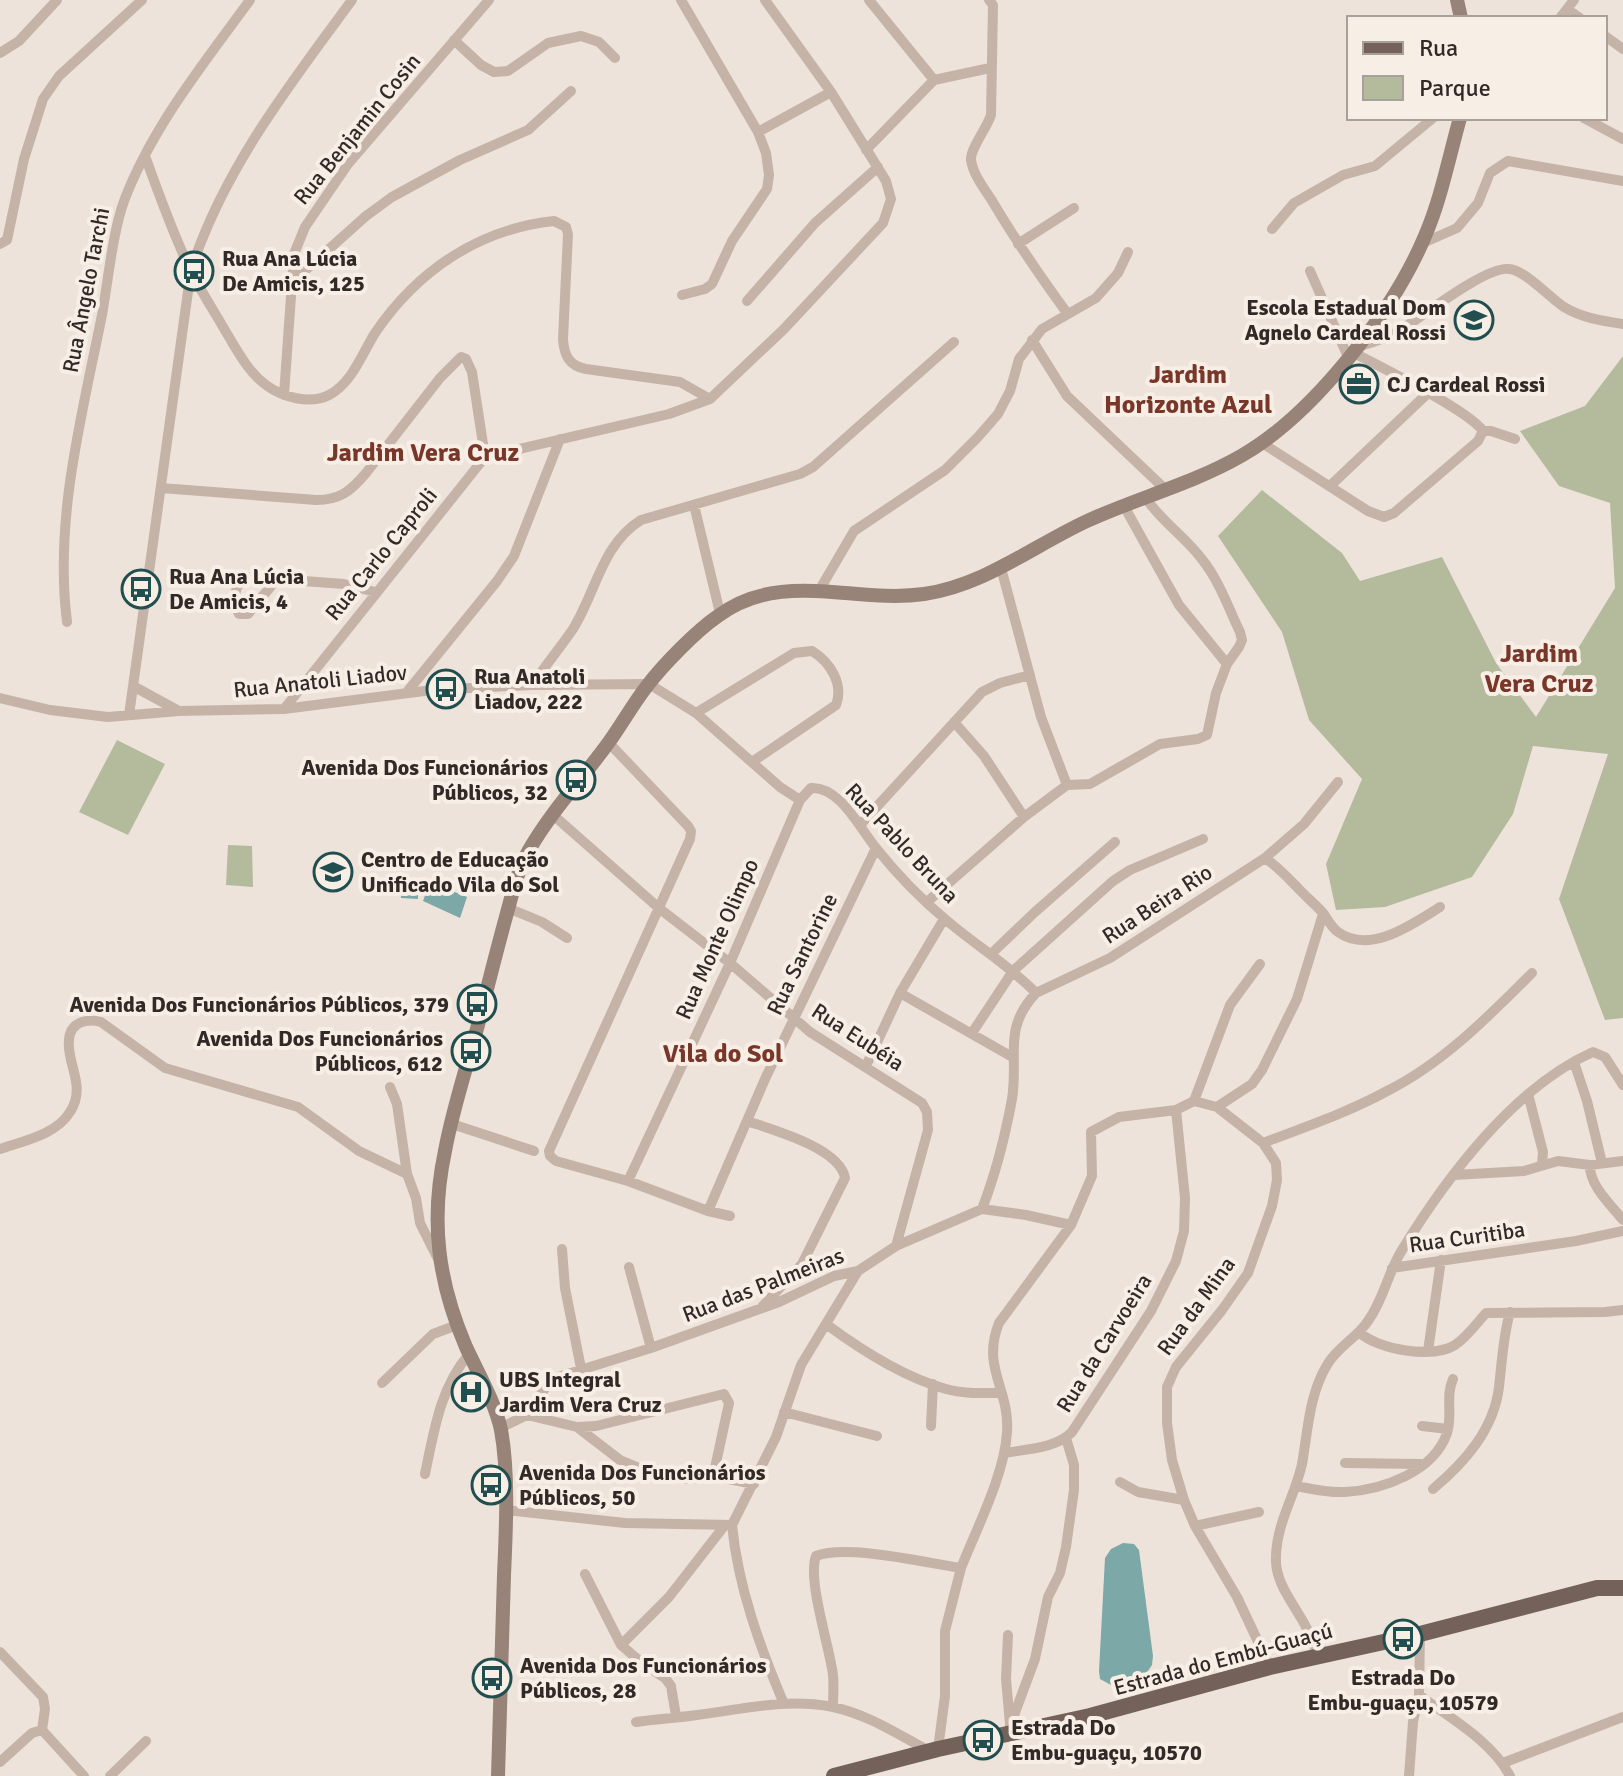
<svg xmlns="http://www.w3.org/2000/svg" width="1623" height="1776" viewBox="0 0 1623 1776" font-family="Signika,sans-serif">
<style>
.green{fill:#b3bb9c}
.water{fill:#7ca8a7}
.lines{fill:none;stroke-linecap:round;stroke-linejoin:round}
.street{stroke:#c5b3a8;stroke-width:10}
.secondary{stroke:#988379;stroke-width:14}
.primary{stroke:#73615a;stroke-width:16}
.labels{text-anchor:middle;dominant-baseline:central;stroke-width:8;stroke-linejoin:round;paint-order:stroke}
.street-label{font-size:22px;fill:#322a27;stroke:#f7eee6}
.poi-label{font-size:22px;font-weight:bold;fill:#322a27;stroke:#f7eee6;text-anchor:start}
.quarter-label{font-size:26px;font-weight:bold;fill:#783729;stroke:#f7eee6}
</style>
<rect width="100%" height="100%" fill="#eee3da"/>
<!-- green -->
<path class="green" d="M1623 356V1018L1605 1020 1559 899 1608 754 1533 746 1513 814 1472 877 1385 907 1336 910 1326 864 1362 779 1309 720 1282 632 1218 536 1262 490 1342 553 1360 581 1442 557 1496 663 1536 717 1615 588 1610 503 1559 486 1520 431 1585 406Z
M117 740 165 764 128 835 79 812Z
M228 845 252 846 253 887 226 885Z"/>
<!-- water -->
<path class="water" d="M400 876H408L410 883 418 891V899L401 898Z
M430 882 467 897 460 918 423 901Z
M1123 1543 1134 1544 1139 1550 1153 1656 1152 1665 1142 1680 1113 1686 1100 1679 1099 1671 1105 1558 1111 1549Z"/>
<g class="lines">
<!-- street -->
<path class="street" d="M681 0 758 132 766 153 769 175 767 189 732 241 712 284 705 289 682 295
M869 0 934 80
M989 0 993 5 991 115C987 128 970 149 971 160 973 174 983 187 991 199 1014 238 1040 276 1067 313
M1567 9 1580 18
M1560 18 1574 0
M1605 36 1623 49
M454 40 481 65 494 72 508 71 548 43 581 36 599 42 615 58
M0 53 19 41 57 0
M1584 118 1623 139
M758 132 831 92
M866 150 934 80 990 68
M145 156C159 194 172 232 190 269 200 290 214 311 226 332 237 350 248 372 266 385 282 397 310 405 329 395 352 383 362 354 375 333 418 270 479 229 554 221L566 227 568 234 563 339C564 355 569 366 586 369L680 382 710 399
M1272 229 1294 203 1343 175 1375 166 1433 118
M1423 243 1457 228 1478 203 1490 173 1508 161 1623 181
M0 244 7 240 24 159 43 99 59 76 142 0
M1018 244 1074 208
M1310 271 1348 357
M291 283 366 216 392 197 460 160 528 130 571 91
M747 301 815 223 878 167
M1032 340 1067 396 1166 490
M1357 347C1371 343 1385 339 1397 332 1421 318 1485 266 1509 269 1525 270 1550 298 1564 307 1582 318 1603 321 1623 324
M1352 352C1379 366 1468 410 1483 431
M284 395 294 254 305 227 348 164 489 0
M1483 431H1491L1515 439
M1262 443 1368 511 1384 517 1394 513 1478 441 1483 431
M1330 486 1428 393
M161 488 316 500C340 500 351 491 366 473L440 378 461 357 466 359 472 372 485 457
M694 505 720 613
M1124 506 1179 605 1227 664
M1001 568 1041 717 1067 785
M276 580 248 614H239C232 600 233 584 249 577L344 584 375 592
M820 589 854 531 945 470 978 437 998 414 1010 391 1019 359 1042 329 1096 298 1118 273 1128 252
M67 622C54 519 82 415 102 315 108 281 113 231 124 201 152 127 204 63 250 0
M532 685C545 666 560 648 573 629 596 592 602 544 641 520L800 474 813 467 954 342
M133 686 177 710
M407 692 497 581 514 556 560 439
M0 698 50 710 108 717 179 711 284 709 432 690 532 685 649 684 696 713 780 787 800 800
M284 709 485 457 669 414 710 399 784 329 883 223 891 199 886 181 831 92 765 0
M696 713 794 653 812 651C830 662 844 684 836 705L752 762
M129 715 191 270C223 170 290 84 352 0
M954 722 984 756 1024 817
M609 743 688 826 691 831 690 839 549 1151 550 1156 556 1161 628 1181 708 1211 730 1216
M552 814 660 909 730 963 810 1032 922 1103 927 1112 928 1130 896 1246
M860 825 982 692 1000 683 1030 675
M1265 858C1277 866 1287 877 1297 887 1305 896 1315 904 1323 913 1328 920 1331 927 1338 932 1370 955 1413 924 1440 907
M927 902 1024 817 1067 785 1090 784 1160 744 1198 739 1207 735 1216 693 1227 664 1239 647 1242 640 1240 632C1228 607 1219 580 1201 558 1184 536 1161 521 1145 497
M508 908 542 922 567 938
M991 954 1035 912 1115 842
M900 993 1014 1058
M972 1033 1013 971 1113 881 1130 870 1203 839
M1574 1062 1587 1101 1602 1163
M866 1066 900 993 944 919
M390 1087 397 1104 407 1174 416 1198 420 1223 437 1257
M1528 1094 1543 1152 1542 1164
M1194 1101 1217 1107 1263 1143 1276 1163 1277 1180 1272 1206 1248 1273 1222 1310 1176 1367 1167 1387V1423L1172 1460 1184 1500 1195 1526 1237 1597 1270 1667
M1194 1101 1230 1005 1260 964
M1217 1107 1252 1084 1262 1070 1297 999 1323 914
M747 1121C773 1130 840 1148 845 1178L802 1264 762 1307
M452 1124 534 1151
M1263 1143C1305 1127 1349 1112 1389 1090 1444 1062 1489 1016 1532 973
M0 1149C23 1141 56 1135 70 1112 87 1086 66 1063 69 1040 70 1022 87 1018 101 1022L165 1068 298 1107 359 1151 407 1174
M1590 1165C1589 1185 1611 1205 1623 1220
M1454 1175 1524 1171 1558 1161 1590 1165 1623 1161
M628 1181 730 963 800 800 811 788C840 786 860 829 876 848 896 873 921 899 945 919 975 945 1009 965 1036 993
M982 1209C996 1173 1005 1137 1012 1099 1019 1056 1002 1029 1036 993L1110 958 1265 858 1304 824 1338 782
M708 1211 765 1079 876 848
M562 1249 565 1288 581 1368
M629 1267 651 1348
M1392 1268 1576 1241 1623 1231
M826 1324C861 1350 903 1377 946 1389 964 1394 983 1393 1001 1393
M1359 1332C1378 1350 1433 1359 1455 1345 1467 1337 1477 1323 1486 1313L1605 1312 1623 1310
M1428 1351 1441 1260
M382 1383 433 1334 457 1325
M784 1412 877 1436
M527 1415 550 1381 558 1377 651 1348 779 1302 834 1276 858 1271 896 1246 982 1209 1026 1215 1071 1225
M931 1426 933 1384
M1422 1426 1448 1429
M577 1427 596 1426 724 1394 729 1403 713 1477
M500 1428 527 1415 577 1427 620 1460 654 1474 685 1479 718 1477 754 1484
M1005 1453C1027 1449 1057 1448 1072 1432L1151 1311 1176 1261 1184 1231 1185 1198 1176 1110
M1345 1463 1421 1464
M425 1474C434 1431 440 1388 469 1354
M1120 1482 1138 1492 1184 1500
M1296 1486C1312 1489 1328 1493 1345 1492 1382 1490 1434 1472 1447 1433 1453 1414 1445 1397 1453 1379
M1433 1489C1464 1463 1494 1430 1499 1387 1502 1361 1503 1337 1510 1312
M506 1510 625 1523 732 1525
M732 1525 776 1437 801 1365 858 1271
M732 1525C738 1587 760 1647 784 1704
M1195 1526 1259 1512
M585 1574 621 1645 642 1663 665 1678 671 1686 676 1716
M1008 1635 1006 1679 1010 1724
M621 1645 669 1597 725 1525
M0 1652 43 1697 45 1709 42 1730
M1318 1655C1314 1646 1311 1636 1306 1627 1295 1605 1274 1583 1276 1556 1277 1522 1295 1496 1302 1464 1308 1430 1309 1395 1327 1365 1337 1347 1357 1338 1368 1321 1384 1299 1388 1272 1402 1250 1446 1178 1514 1087 1593 1052L1605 1057 1623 1085
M1419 1695C1450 1718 1492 1741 1510 1776
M833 1707C833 1697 834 1686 833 1675 830 1648 807 1580 816 1556 846 1544 927 1563 961 1568 977 1528 1005 1473 1007 1432 1010 1389 981 1368 999 1323L1071 1225 1092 1176 1091 1132 1119 1117 1176 1110 1194 1101
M636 1722C656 1719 677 1718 697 1715 745 1709 784 1698 833 1707 867 1714 899 1735 929 1751
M1011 1734 1010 1726 1035 1659 1048 1597 1060 1573 1066 1547 1074 1490V1465L1066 1438
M938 1749 945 1696V1631L961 1568
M0 1762 32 1733 42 1730 84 1776
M1503 1763 1623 1717
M110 1776 146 1741
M1409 1776 1413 1722 1419 1695 1420 1634"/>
<!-- secondary -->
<path class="secondary" d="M1457 0 1461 18
M498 1776C500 1709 502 1642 504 1575 506 1530 509 1474 501 1430 495 1402 478 1373 466 1347 438 1282 430 1221 445 1151 453 1107 468 1064 479 1021 488 985 497 949 507 913 513 891 518 869 529 850 552 810 583 778 609 742 622 724 633 704 647 686 663 665 696 631 718 616 781 569 854 604 924 594 985 585 1033 546 1087 521 1137 498 1192 484 1241 456 1313 415 1393 312 1425 236 1441 199 1449 157 1460 118"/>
<!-- primary -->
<path class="primary" d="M834 1776 938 1749 1090 1716 1270 1667 1420 1634 1597 1588H1623"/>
</g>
<!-- icons -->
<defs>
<symbol id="bus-ring" viewBox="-11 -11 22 22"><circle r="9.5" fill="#f7eee6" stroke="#214f4f" stroke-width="1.5"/><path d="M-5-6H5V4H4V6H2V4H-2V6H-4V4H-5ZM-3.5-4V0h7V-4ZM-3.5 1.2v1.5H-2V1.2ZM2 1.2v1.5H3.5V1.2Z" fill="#214f4f"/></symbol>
<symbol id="school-ring" viewBox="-11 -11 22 22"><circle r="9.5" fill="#f7eee6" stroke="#214f4f" stroke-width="1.5"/><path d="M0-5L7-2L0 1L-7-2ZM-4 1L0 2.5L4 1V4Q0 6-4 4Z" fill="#214f4f"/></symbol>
<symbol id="office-ring" viewBox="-11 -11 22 22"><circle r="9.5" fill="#f7eee6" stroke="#214f4f" stroke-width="1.5"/><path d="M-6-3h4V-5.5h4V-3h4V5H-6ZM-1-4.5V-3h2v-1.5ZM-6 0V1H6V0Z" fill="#214f4f"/></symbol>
<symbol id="hospital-ring" viewBox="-11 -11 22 22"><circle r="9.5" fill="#f7eee6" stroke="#214f4f" stroke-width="1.5"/><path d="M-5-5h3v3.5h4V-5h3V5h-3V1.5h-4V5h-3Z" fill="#214f4f"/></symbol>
</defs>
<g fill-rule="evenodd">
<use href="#bus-ring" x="172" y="249" width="44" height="44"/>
<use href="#school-ring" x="1452" y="298" width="44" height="44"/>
<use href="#office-ring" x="1337" y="362" width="44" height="44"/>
<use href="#bus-ring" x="119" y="567" width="44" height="44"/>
<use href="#bus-ring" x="424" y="667" width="44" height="44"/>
<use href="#bus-ring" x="554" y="758" width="44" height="44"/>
<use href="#school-ring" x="311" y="850" width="44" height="44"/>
<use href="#bus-ring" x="455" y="982" width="44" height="44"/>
<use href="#bus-ring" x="449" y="1029" width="44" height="44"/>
<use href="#hospital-ring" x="449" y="1370" width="44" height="44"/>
<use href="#bus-ring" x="469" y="1463" width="44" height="44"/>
<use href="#bus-ring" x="1381" y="1617" width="44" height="44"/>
<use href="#bus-ring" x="470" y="1656" width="44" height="44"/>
<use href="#bus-ring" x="961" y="1718" width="44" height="44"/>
</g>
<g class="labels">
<!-- street labels -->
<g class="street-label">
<text transform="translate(357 129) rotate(-51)">Rua Benjamin Cosin</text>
<text transform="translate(86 290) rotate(-79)">Rua Ângelo Tarchi</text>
<text transform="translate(381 554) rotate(-51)">Rua Carlo Caproli</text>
<text transform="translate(320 681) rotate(-6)">Rua Anatoli Liadov</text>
<text transform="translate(902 843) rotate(47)">Rua Pablo Bruna</text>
<text transform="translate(1157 904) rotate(-33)">Rua Beira Rio</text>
<text transform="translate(717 939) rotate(-66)">Rua Monte Olimpo</text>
<text transform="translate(802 954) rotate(-64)">Rua Santorine</text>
<text transform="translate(858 1037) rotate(33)">Rua Eubéia</text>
<text transform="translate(1467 1237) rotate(-8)">Rua Curitiba</text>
<text transform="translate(763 1285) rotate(-21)">Rua das Palmeiras</text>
<text transform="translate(1196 1306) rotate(-54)">Rua da Mina</text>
<text transform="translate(1104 1343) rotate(-58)">Rua da Carvoeira</text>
<text transform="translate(1223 1659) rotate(-15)">Estrada do Embú-Guaçú</text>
</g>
<!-- poi labels -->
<g class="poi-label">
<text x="222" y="258">Rua Ana Lúcia<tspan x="222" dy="25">De Amicis, 125</tspan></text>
<text x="1446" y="307" text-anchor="end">Escola Estadual Dom<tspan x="1446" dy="25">Agnelo Cardeal Rossi</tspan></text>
<text x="1387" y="384">CJ Cardeal Rossi</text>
<text x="169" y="576">Rua Ana Lúcia<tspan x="169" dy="25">De Amicis, 4</tspan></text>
<text x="474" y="676">Rua Anatoli<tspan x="474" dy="25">Liadov, 222</tspan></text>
<text x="548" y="767" text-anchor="end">Avenida Dos Funcionários<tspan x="548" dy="25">Públicos, 32</tspan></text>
<text x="361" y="859">Centro de Educação<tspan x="361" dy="25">Unificado Vila do Sol</tspan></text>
<text x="449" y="1004" text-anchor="end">Avenida Dos Funcionários Públicos, 379</text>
<text x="443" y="1038" text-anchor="end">Avenida Dos Funcionários<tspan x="443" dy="25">Públicos, 612</tspan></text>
<text x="499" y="1379">UBS Integral<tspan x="499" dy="25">Jardim Vera Cruz</tspan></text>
<text x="519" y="1472">Avenida Dos Funcionários<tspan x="519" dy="25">Públicos, 50</tspan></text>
<text x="520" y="1665">Avenida Dos Funcionários<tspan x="520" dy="25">Públicos, 28</tspan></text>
<text x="1403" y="1677" text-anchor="middle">Estrada Do<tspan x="1403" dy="25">Embu-guaçu, 10579</tspan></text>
<text x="1011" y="1727">Estrada Do<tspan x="1011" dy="25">Embu-guaçu, 10570</tspan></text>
</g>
<!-- quarter labels -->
<g class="quarter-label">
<text x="1188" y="375">Jardim<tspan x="1188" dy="30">Horizonte Azul</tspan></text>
<text x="423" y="453">Jardim Vera Cruz</text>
<text x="1539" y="654">Jardim<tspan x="1539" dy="30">Vera Cruz</tspan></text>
<text x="723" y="1054">Vila do Sol</text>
</g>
</g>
<!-- legend -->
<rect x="1347" y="16" width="260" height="104" fill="#f7eee6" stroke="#a8a09a" stroke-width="2"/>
<rect x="1363" y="42" width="40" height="12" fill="#73615a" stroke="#a8a09a" stroke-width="2"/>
<text x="1419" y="56" font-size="24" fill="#322a27">Rua</text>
<rect x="1363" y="76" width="40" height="24" fill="#b3bb9c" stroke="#a8a09a" stroke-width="2"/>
<text x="1419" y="96" font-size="24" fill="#322a27">Parque</text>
</svg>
